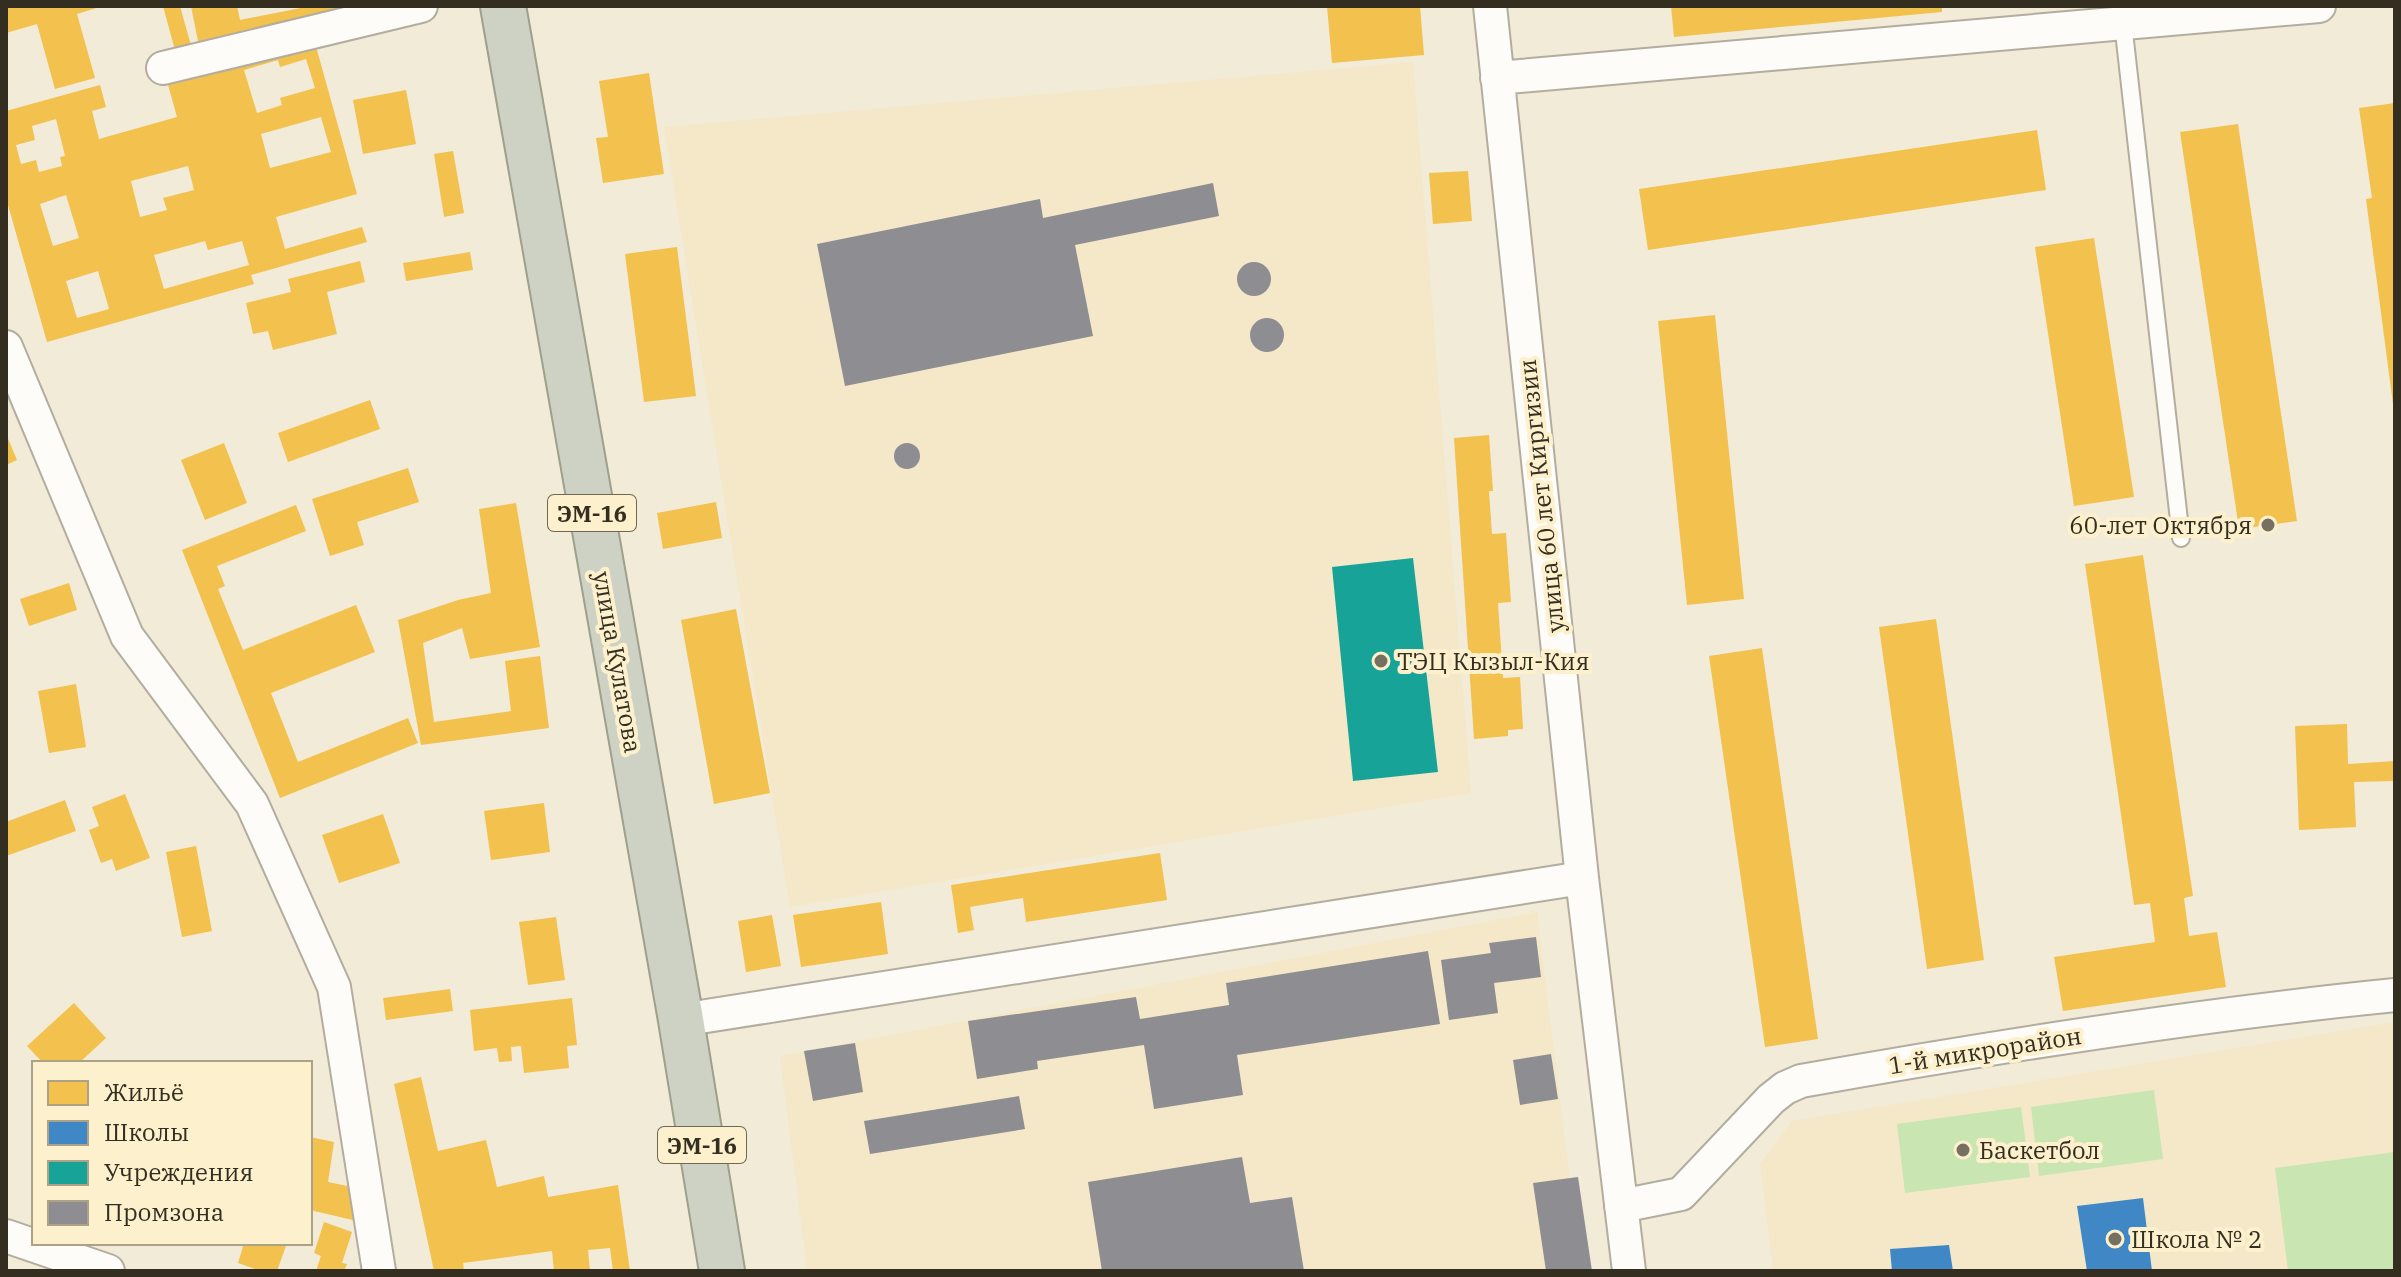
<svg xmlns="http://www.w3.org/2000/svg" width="2401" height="1277" viewBox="0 0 2401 1277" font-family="'IBM Plex Serif',serif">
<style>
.built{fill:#f4e8c8}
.green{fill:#c9e5b2}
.homes{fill:#f2c14e;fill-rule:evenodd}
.schools{fill:#3f88c5}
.public{fill:#17a398}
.industry{fill:#8d8d92}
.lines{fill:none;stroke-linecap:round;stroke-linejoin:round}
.lane-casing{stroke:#b3ad9f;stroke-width:20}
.street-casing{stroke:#b3ad9f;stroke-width:36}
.highway-casing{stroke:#9ea08b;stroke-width:48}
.lane{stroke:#fdfcf9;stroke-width:16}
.street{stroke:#fdfcf9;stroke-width:32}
.highway{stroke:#cdd2c4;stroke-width:44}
.poi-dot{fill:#767060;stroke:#fdf0cd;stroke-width:3}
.labels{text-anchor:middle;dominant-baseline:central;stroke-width:8;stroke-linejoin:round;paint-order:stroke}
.shield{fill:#fdf0cd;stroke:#706854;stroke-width:2}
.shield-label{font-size:22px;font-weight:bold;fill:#332e20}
.street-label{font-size:24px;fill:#332e20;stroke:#fdf0cd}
.poi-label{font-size:24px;fill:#332e20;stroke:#fdf0cd;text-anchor:start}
</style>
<rect width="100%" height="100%" fill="#f2ebd8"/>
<!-- built -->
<path class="built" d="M1413 62 1471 793 790 907 664 127Z
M1537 912 1581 1271H807L780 1056Z
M2395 1022V1271H1773L1760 1164 1792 1121Z"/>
<!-- green -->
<path class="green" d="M2154 1090 2163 1159 2039 1176 2031 1107Z
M2021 1107 2030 1177 1905 1193 1897 1124Z
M2395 1152V1271H2288L2275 1168Z"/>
<!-- homes -->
<path class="homes" d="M6 6H103L77 14 95 78 55 89 37 24 6 33Z
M163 6H180L192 49 176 54Z
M191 6H237L240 20 311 6H384L199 46Z
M1327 6H1420L1424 55 1332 63Z
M1671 6H1942V12L1674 37Z
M312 32 357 194 276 217 285 249 362 227 367 242 251 275 254 284 47 342 6 198V111L100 85 106 107 92 111 99 139 177 117 165 74ZM306 59 315 88 280 98 282 105 257 113 244 70 278 60 280 67ZM321 117 331 152 270 168 261 134ZM56 119 65 156 60 157 62 166 39 172 36 160 21 164 16 145 35 140 32 126ZM188 166 194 190 163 198 167 210 140 217 131 181ZM66 195 79 238 53 246 40 204ZM205 241 208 250 242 241 249 265 164 289 154 255ZM98 271 109 309 77 318 66 281Z
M649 73 664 174 603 183 596 138 608 137 599 81Z
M406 90 416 144 363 154 353 100Z
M2395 103V404H2393L2366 199 2372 198 2359 108Z
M2238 124 2297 521 2239 529 2180 132Z
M2037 130 2046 190 1648 250 1639 189Z
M453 151 464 213 444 217 434 154Z
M1468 171 1472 221 1433 224 1429 173Z
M2094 238 2134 497 2074 506 2035 247Z
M677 247 696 396 644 402 625 254Z
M470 252 473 270 406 281 403 263Z
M360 261 365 282 327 292 337 334 273 350 268 331 253 334 246 303 291 292 288 279Z
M1715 315 1744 599 1687 605 1658 321Z
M370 400 380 429 288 462 278 433Z
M6 434 17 460 6 465Z
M1489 435 1493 491H1489L1492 534 1506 533 1511 602 1498 603 1503 678 1520 677 1523 729 1508 730V736L1474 739 1454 438Z
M224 443 247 503 205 520 181 460Z
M408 468 419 502 357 522 364 545 330 556 312 499Z
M716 502 722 538 663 549 657 513Z
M516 503 540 647 470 659 462 628 423 643 434 722 511 711 505 661 540 656 549 728 421 745 398 620 458 600 491 593 479 509Z
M296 505 306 531 217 566 225 586 218 589 243 650 356 605 375 652 271 693 298 762 408 718 418 743 280 798 182 550Z
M2143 555 2193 896 2184 898 2189 936 2217 932 2226 987 2063 1011 2054 957 2155 942 2150 903 2134 905 2085 564Z
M69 583 77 610 29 626 20 599Z
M736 609 770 793 714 804 681 620Z
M1936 619 1984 960 1927 969 1879 627Z
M1762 648 1818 1039 1765 1047 1709 656Z
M76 684 86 747 49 753 38 691Z
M2347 724 2348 764 2395 761V781L2354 782 2356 827 2299 830 2295 726Z
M125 794 150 858 116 871 112 859 101 863 89 830 99 826 92 807Z
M65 800 76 831 6 856V822Z
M544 803 550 852 491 860 484 811Z
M383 814 400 863 339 883 322 835Z
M196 846 212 931 182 937 166 852Z
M1160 853 1167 900 1026 922 1023 898 970 907 974 930 958 933 951 885Z
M881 902 888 954 801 967 793 915Z
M772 915 781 966 746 972 738 921Z
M556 917 565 980 528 985 519 922Z
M450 989 453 1011 386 1020 383 998Z
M572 998 577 1045 567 1046 569 1068 524 1073 521 1046 511 1047 512 1061 499 1062 497 1048 474 1051 470 1010Z
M74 1003 106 1038 79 1063H43L27 1046Z
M421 1077 438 1151 486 1140 497 1187 544 1176 548 1197 618 1185 630 1271H613L610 1248 588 1250 590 1271H554L552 1251 463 1263 464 1271H434L394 1084Z
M310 1137 334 1142 328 1182 352 1187 357 1221 310 1210Z
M324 1222 352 1232 342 1263 347 1264 344 1271H316L321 1256 314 1253Z
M244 1243H287L277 1271H261L238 1263Z"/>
<!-- schools -->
<path class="schools" d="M2143 1198 2152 1271H2087L2077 1206Z
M1949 1245 1953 1271H1892L1890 1249Z"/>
<!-- public -->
<path class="public" d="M1413 558 1438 772 1353 781 1332 567Z"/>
<!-- industry -->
<path class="industry" d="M1213 183 1219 216 1075 245 1093 336 845 386 817 244 1040 199 1043 218Z
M1237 279a17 17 0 1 1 34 0a17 17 0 1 1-34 0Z
M1250 335a17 17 0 1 1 34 0a17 17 0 1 1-34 0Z
M894 456a13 13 0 1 1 26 0a13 13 0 1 1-26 0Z
M1536 937 1541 977 1494 983 1498 1013 1449 1020 1441 960 1491 953 1489 943Z
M1428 951 1440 1024 1237 1055 1243 1095 1154 1109 1144 1045 1037 1061 1038 1069 977 1079 968 1021 1136 997 1140 1019 1229 1005 1226 983Z
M855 1043 863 1092 813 1101 804 1051Z
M1551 1054 1558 1099 1520 1105 1513 1060Z
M1019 1096 1025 1129 870 1154 864 1121Z
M1242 1157 1250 1203 1292 1197 1304 1271H1102L1088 1182Z
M1578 1177 1592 1271H1546L1533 1183Z"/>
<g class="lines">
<defs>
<path id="lane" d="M2123 23 2181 538"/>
<path id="street" d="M1490 6 1582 878 1629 1271
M163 68 421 6
M1497 78 2319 6
M6 347 127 636 252 804 334 987 379 1271
M681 1020 1582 878
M1621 1206 1681 1194 1771 1099 1785 1088 1801 1081C1998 1046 2196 1015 2395 995
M6 1236 108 1271"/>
<path id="highway" d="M503 6 681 1020 722 1271"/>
</defs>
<!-- lane casing -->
<use href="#lane" class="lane-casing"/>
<!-- street casing -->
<use href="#street" class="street-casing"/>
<!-- highway casing -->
<use href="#highway" class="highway-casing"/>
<!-- lane -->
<use href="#lane" class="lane"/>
<!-- street -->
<use href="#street" class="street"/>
<!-- highway -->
<use href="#highway" class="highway"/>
</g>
<!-- markers -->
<g class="poi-dot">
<circle cx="2268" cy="525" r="8"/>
<circle cx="1381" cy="661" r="8"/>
<circle cx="1963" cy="1150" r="8"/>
<circle cx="2115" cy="1239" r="8"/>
</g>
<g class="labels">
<!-- shield labels -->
<g class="shield">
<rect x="548" y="495" width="88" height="36" rx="6"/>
<rect x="658" y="1127" width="88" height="36" rx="6"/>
</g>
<g class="shield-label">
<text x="592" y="513">ЭМ-16</text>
<text x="702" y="1145">ЭМ-16</text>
</g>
<!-- street labels -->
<g class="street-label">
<text transform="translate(1541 496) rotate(-96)">улица 60 лет Киргизии</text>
<text transform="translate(618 662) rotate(80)">улица Кулатова</text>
<text transform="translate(1985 1050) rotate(-9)">1-й микрорайон</text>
</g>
<!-- poi labels -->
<g class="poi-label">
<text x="2252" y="525" text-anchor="end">60-лет Октября</text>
<text x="1397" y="661">ТЭЦ Кызыл-Кия</text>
<text x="1979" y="1150">Баскетбол</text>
<text x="2131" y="1239">Школа № 2</text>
</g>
</g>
<!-- border -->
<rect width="2401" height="1277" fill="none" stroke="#332e20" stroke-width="16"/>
<!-- legend -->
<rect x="32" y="1061" width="280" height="184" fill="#fdf0cd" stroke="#aca288" stroke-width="2"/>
<rect x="48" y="1081" width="40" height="24" fill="#f2c14e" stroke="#aca288" stroke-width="2"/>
<text x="104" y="1101" font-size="24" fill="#332e20">Жильё</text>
<rect x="48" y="1121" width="40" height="24" fill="#3f88c5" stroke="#aca288" stroke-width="2"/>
<text x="104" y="1141" font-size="24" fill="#332e20">Школы</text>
<rect x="48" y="1161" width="40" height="24" fill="#17a398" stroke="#aca288" stroke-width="2"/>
<text x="104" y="1181" font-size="24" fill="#332e20">Учреждения</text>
<rect x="48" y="1201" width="40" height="24" fill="#8d8d92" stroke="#aca288" stroke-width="2"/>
<text x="104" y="1221" font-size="24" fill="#332e20">Промзона</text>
</svg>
